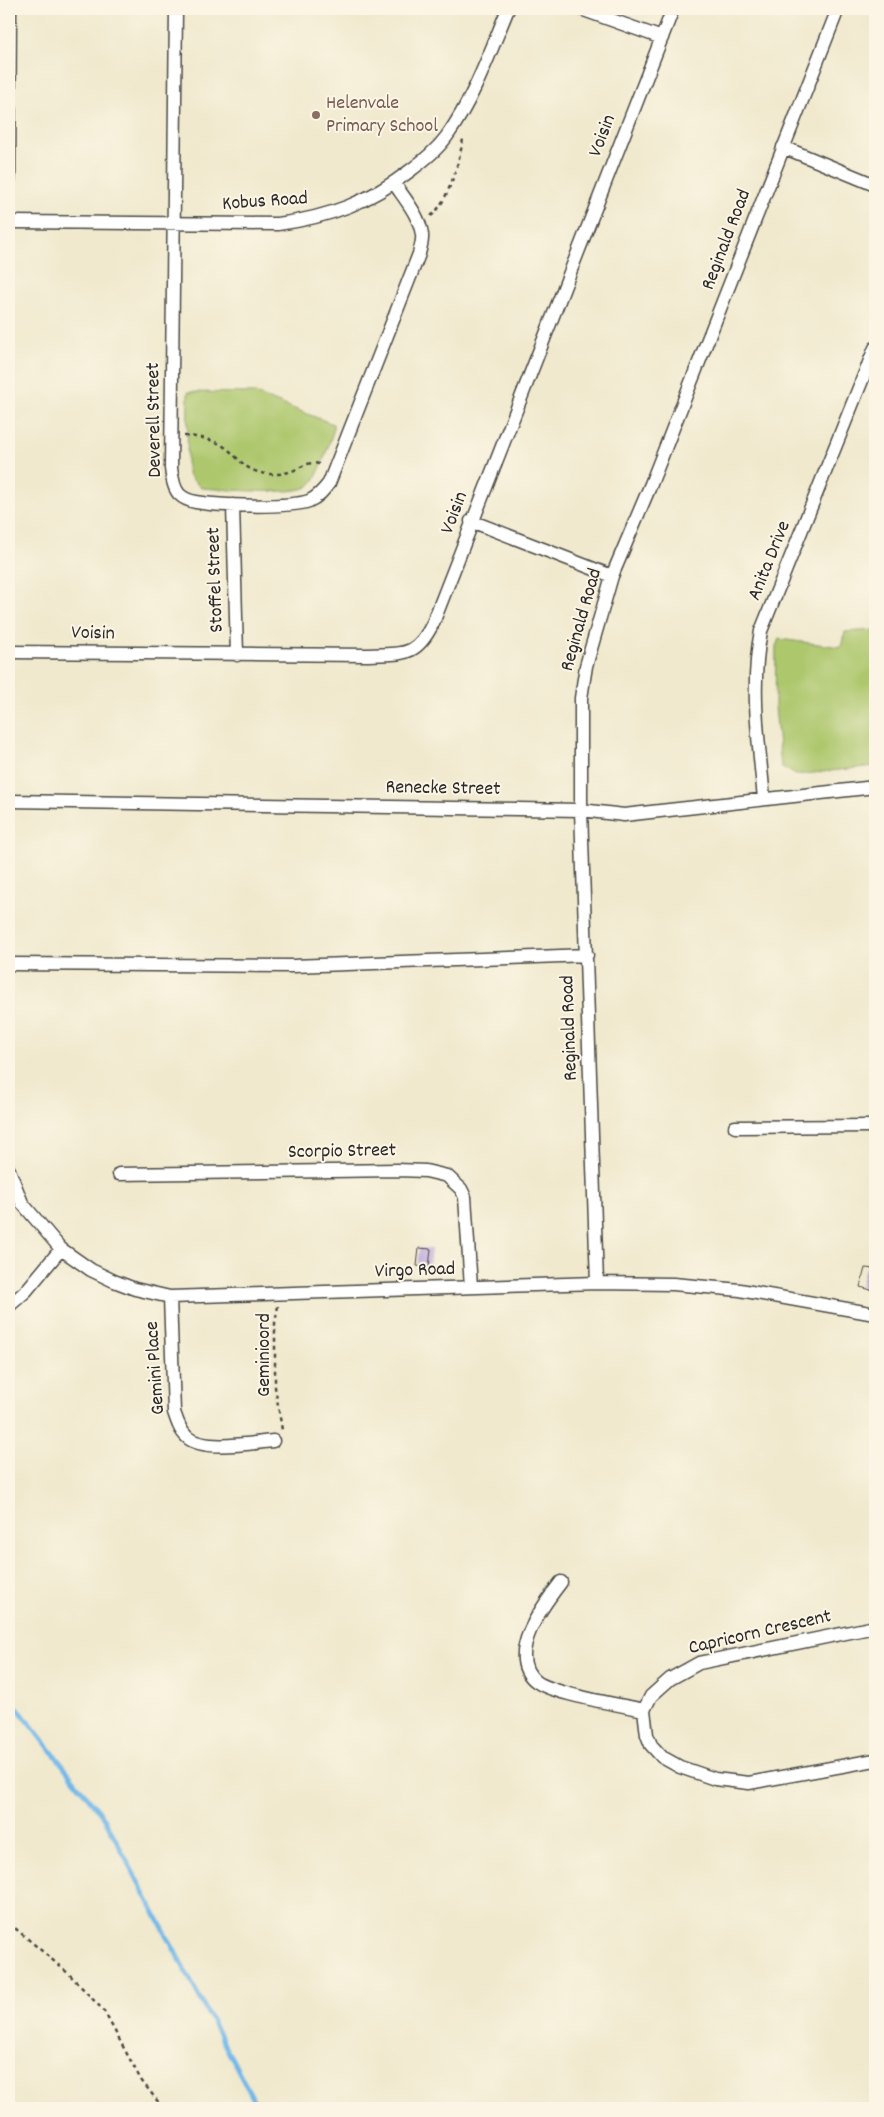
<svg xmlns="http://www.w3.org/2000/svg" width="884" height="2117" viewBox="0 0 884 2117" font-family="Dekko,sans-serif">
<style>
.green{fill:#adc76d;stroke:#6c794c}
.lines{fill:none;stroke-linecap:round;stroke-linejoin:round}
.stream{stroke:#71b8e9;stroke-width:4.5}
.building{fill:#b7a2dd}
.street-casing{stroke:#494843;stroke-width:15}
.path{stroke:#494843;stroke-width:2.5;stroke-dasharray:4 4;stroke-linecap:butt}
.street{stroke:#fff;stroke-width:12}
.education-dot{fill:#8d6e63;stroke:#fcf5e5;stroke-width:2}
.labels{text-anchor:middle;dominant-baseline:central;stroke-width:4;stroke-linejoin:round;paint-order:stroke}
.education-label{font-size:20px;fill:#785e54;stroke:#fcf5e5;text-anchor:start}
.street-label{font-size:20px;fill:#2b2b2b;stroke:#fcf5e5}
</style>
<rect width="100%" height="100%" fill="#fcf5e5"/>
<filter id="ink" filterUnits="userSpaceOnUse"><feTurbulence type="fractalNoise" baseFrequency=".02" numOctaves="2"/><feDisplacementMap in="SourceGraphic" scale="10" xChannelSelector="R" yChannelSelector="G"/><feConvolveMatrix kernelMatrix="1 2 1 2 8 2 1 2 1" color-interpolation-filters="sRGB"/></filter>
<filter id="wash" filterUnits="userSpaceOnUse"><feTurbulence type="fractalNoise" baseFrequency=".0096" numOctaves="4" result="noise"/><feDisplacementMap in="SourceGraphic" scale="20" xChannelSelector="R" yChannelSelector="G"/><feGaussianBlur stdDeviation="1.12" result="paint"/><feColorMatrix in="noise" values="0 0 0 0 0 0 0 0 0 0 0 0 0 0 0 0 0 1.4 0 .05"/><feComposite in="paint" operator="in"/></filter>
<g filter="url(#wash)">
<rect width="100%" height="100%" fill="#f0e9ce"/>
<!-- green -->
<path class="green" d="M188 392 254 393 333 424V432C328 446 320 477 309 486 298 496 220 489 201 488L189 476 187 469Z
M875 630V766L795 775 781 766 775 707 776 646 779 639 841 647 845 632Z"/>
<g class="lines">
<!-- stream -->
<path class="stream" d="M9 1697 105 1819 258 2108"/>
</g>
<g id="blocks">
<!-- building -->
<path class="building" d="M419 1248 431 1249 429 1267 417 1266Z
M865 1268 875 1269V1291L860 1287Z"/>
</g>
</g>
<g filter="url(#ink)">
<use href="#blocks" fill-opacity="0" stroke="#494843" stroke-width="1"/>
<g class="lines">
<defs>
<path id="street" d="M176 9 171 468C172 476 173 487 179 494 183 498 190 501 196 502 218 506 289 508 309 501 318 497 323 491 329 483L419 254C420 248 423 241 422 235 420 216 404 198 394 183
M581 9 662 38
M783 147 875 185
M9 180 10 9
M9 222 278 224C329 217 370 202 411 170 424 160 437 150 447 136 474 98 490 52 508 9
M233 505 237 655
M471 521 612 576
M9 652 368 655C403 653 416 658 433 623L673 9
M764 799C759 743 750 687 761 631L875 348
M9 801 581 810 624 815 875 787
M9 964 293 966 587 955
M735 1127 875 1126
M9 1170 22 1203 61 1249 91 1270 114 1281 135 1289 170 1297 597 1283 673 1284 740 1290 875 1314
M119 1174 397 1170 426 1171 447 1176 461 1189 465 1197 471 1287
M597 1283 581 810V698L586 666 612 576 651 484 838 9
M170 1297 174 1412C177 1421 180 1431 187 1437 203 1452 252 1443 273 1441
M9 1306 26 1291 61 1249
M561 1582C544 1604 503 1657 537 1682 554 1694 620 1705 644 1710
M875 1627 699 1663 670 1679 651 1696 644 1710 647 1735 651 1745 662 1757 680 1767 715 1779 749 1783 875 1760"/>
</defs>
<!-- street casing -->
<use href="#street" class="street-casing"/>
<!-- path -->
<path class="path" d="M431 216C448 203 460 159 463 139
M184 436C203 437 219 440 233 454 241 462 247 469 258 472 267 475 279 475 289 472 300 469 309 459 321 465
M278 1306 275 1323V1387L282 1430
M9 1923 69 1974 104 2011 141 2080 163 2108"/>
<!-- street -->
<use href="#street" class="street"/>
</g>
</g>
<!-- markers -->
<circle class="education-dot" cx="316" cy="115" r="5"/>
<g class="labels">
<!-- education labels -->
<g class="education-label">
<text x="326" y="104">Helenvale<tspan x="326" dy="23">Primary School</tspan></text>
</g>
<!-- street labels -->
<g class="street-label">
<text transform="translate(603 136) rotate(-69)">Voisin</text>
<text transform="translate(265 202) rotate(-4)">Kobus Road</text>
<text transform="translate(727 240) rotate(-69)">Reginald Road</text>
<text transform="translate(155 420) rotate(-91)">Deverell Street</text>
<text transform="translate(455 513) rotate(-69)">Voisin</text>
<text transform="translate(770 561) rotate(-68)">Anita Drive</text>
<text transform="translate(216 580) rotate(-92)">Stoffel Street</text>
<text transform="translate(582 620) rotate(-74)">Reginald Road</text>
<text transform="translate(93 634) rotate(1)">Voisin</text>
<text transform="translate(443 789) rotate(1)">Renecke Street</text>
<text transform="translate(570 1028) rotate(-92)">Reginald Road</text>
<text transform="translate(342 1152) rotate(-1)">Scorpio Street</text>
<text transform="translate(415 1271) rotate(-2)">Virgo Road</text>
<text transform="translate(265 1355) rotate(-90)">Geminioord</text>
<text transform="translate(156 1368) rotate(-94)">Gemini Place</text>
<text transform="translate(760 1633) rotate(-13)">Capricorn Crescent</text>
</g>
</g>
<!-- margin -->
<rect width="884" height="2117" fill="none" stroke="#fcf5e5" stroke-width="30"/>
</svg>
